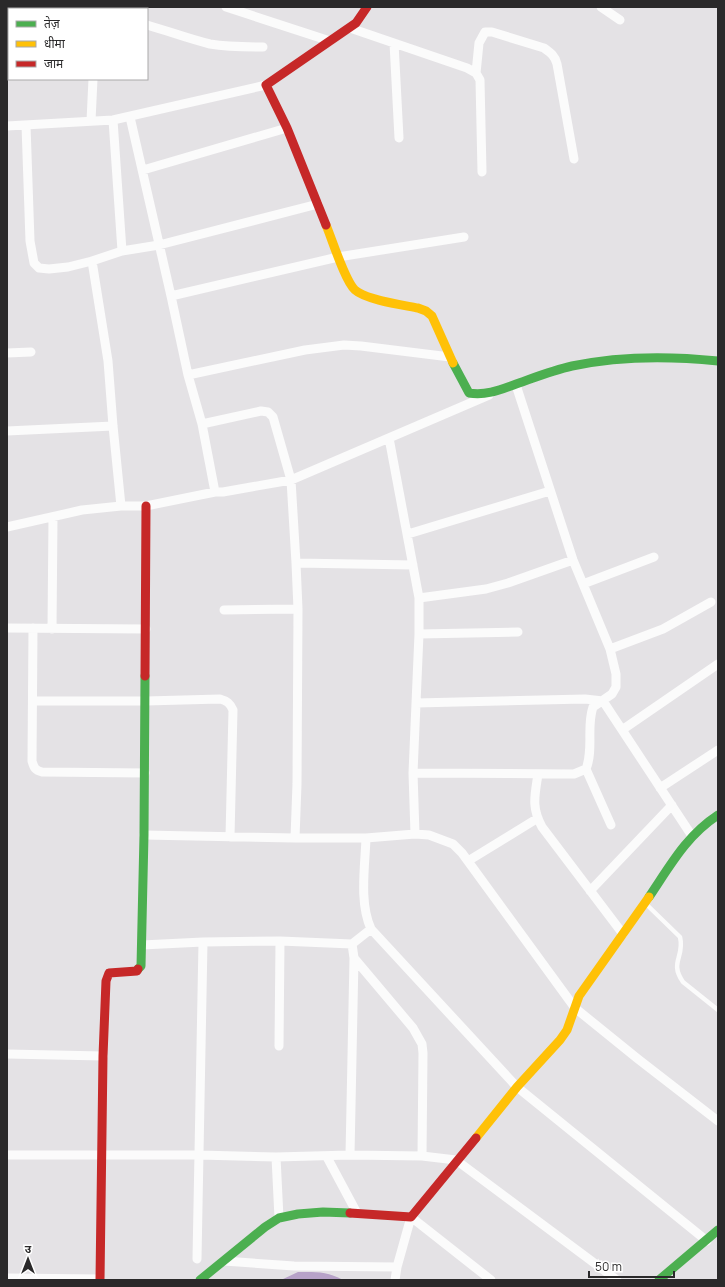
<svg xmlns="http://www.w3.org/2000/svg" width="725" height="1287" viewBox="0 0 725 1287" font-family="Manrope,'Noto Sans Devanagari',sans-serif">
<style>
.water{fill:#b7a2c8}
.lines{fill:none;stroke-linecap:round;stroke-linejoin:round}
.lane{stroke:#fbfbfb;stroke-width:4.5}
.street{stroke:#fbfbfb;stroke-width:9}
.fast{stroke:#4caf50;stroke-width:9}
.slow{stroke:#ffc107;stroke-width:9}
.jam{stroke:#c62828;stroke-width:9}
</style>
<rect width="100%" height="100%" fill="#e4e2e5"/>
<!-- water -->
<path class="water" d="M298 1272C315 1272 327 1271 343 1280H281Z"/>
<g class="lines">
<!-- lane -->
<path class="lane" d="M645 903 680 937C685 957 669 962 683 982L718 1010"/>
<!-- street -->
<path class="street" d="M54 7 96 8 100 9
M226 7 330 41
M601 7 620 20
M147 25C168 31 189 39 210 44 228 47 246 47 263 47
M350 28 467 68 476 73 480 80 482 172
M394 43 399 138
M7 50H9
M476 73 479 43 485 32H492L544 48C551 53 555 56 557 64L574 159
M130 117 171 296 188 375 202 424 215 492
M113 120 122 251
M91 121 93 79
M26 125 30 241 34 263 39 268 49 269 68 267 92 261 122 251 159 245 318 204
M7 126 113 120 266 85
M143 170 287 128
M92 261 108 361 113 426 121 506
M171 296 338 257 464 237
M7 353 31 352
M188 375 305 350 344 345 361 346 450 357
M202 424 261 411 268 412 273 417 291 480 296 563 298 609 297 784 295 838
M7 431 113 426
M389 438 419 598V634L413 773 415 834
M7 527 82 510 121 506H146L215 492H223L291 480 489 395
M408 534 550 491
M296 563 413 565
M583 584 654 557
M419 598 486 589 508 583 573 560
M224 610 298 609
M7 628 146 629
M33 628 32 761C34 768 35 770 42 772L145 773
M52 629 53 517
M419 634 518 632
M610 649 663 629 711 602
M33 701H146L220 699C227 701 230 703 233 710L230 837
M416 703 585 699 603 701 692 836
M622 730 718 664
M586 769 611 825
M413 773 574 774 586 769C594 749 586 727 593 707L612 694 616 687V674L610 649 573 560 516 385
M538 774C535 795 531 807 542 827L623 934
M660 788 718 750
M144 835 295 838H366L415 834 429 835 453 844 462 853 575 1008 638 1059 718 1121
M366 838C365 867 359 903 371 929L517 1087 707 1241
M468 861 538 818
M590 891 672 805
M142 945 203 942 280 941 352 944 371 929
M354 958 413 1028 422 1044 423 1053 422 1156
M279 1046 280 941
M7 1054 103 1056
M7 1155H199L276 1157 350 1155 422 1156 456 1160 617 1280
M350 1155 354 958 352 944
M276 1157 279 1218
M327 1157 357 1213
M197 1259 203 942
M224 1261 294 1266 397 1267
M7 1278 100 1279
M395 1280 397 1267 411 1217 491 1280"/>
<!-- fast -->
<path class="fast" d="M453 363 469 393C487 396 502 389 519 383 536 377 554 370 572 366 619 356 670 356 718 361
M649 897C670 866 686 836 718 815
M138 969 141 966 144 835 145 676
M200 1280 265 1227 279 1218 298 1214 323 1212 350 1213
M659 1280 718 1230"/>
<!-- slow -->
<path class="slow" d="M326 225C332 239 345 281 355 290 366 300 403 305 418 308L426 311 432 316 453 363
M476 1138 517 1087 560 1040 567 1030 579 996 649 897"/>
<!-- jam -->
<path class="jam" d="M326 225 287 128 266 85 356 23 367 7
M145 676 146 506
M350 1213 411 1217 476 1138
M100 1280 103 1056 106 981 109 973 137 971 138 969"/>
</g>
<!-- border -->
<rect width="725" height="1287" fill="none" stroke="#2a292a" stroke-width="16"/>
<!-- legend -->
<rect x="8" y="8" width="140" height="72" fill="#ffffff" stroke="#aaa9aa"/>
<rect x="16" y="21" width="20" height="6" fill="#4caf50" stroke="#aaa9aa"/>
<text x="44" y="28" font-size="12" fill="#2a292a">तेज़</text>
<rect x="16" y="41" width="20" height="6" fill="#ffc107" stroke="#aaa9aa"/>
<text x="44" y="48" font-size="12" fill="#2a292a">धीमा</text>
<rect x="16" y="61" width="20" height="6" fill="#c62828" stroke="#aaa9aa"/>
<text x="44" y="68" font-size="12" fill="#2a292a">जाम</text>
<!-- north arrow -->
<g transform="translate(28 1259)" stroke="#ffffff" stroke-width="3" paint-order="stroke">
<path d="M0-3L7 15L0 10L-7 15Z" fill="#2a292a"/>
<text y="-6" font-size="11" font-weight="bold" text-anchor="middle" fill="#2a292a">उ</text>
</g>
<!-- scale -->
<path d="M589 1271v6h85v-6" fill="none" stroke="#2a292a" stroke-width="2"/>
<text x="595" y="1271" font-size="12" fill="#2a292a" stroke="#ffffff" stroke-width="3" paint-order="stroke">50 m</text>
</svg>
